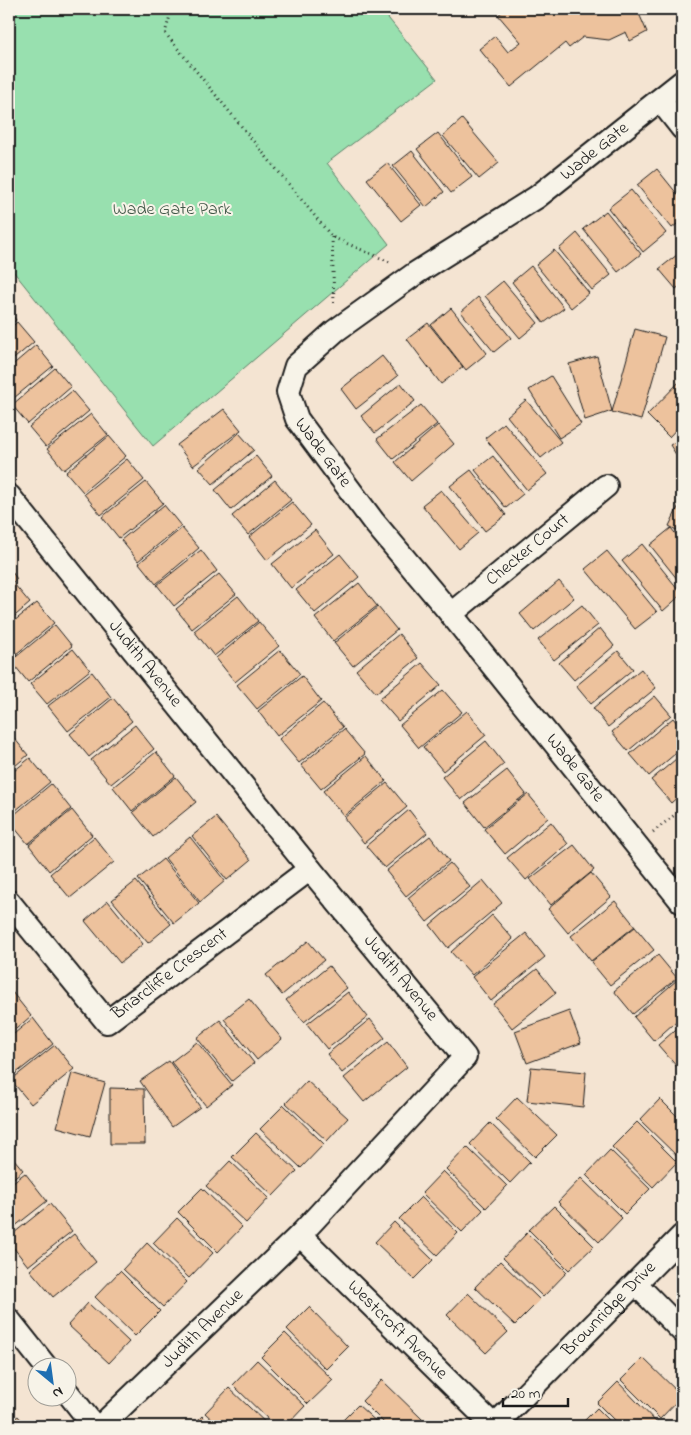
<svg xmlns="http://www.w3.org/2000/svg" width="691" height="1435" viewBox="0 0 691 1435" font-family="'Indie Flower',sans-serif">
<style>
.green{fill:#98e0af;stroke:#5a7e66}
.building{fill:#edc29d;stroke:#1c1c1c}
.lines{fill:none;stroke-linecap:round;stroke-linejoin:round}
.minor-casing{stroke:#1c1c1c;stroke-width:26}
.path{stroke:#1c1c1c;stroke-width:3;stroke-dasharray:1 4;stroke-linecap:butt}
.minor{stroke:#f7f3e8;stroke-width:22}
.labels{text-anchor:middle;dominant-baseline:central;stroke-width:4;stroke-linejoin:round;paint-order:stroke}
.street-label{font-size:18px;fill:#1c1c1c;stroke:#f7f3e8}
.park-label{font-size:18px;fill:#415748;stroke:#f7f3e8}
</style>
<rect width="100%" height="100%" fill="#f4e4d2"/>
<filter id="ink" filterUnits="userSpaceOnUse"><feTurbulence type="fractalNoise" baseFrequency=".02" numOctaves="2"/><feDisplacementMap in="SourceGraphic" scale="10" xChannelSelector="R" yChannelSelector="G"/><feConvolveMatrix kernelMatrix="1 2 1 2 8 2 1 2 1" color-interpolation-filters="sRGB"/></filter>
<g filter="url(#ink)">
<!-- green -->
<path class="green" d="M9 9H381L437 79 327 163 389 244 153 446 9 266Z"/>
<!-- building -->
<path class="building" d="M506 9H637L647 32 630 41 626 32 609 40 583 37 569 48 565 43 511 87 479 49 495 36 508 52 521 42 498 15Z
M462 119 499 163 479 179 443 136Z
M438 133 472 177 451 193 417 149Z
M412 151 444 192 426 207 393 166Z
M387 163 421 205 401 221 367 179Z
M657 169 682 200V220L672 228 637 185Z
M631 190 666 233 643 252 608 208Z
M606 211 641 254 618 272 583 229Z
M577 233 611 275 592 290 559 249Z
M554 250 589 293 571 308 536 265Z
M682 251V284L676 289 659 269Z
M531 266 564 308 544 323 512 282Z
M503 281 538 323 520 338 485 296Z
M478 297 511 338 494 352 461 312Z
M451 308 487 353 466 370 431 325Z
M9 311 16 320 9 326Z
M17 322 34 342 9 363V330Z
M428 323 463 367 441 384 407 339Z
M635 329 665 337 641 420 612 412Z
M36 345 53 366 9 402V368Z
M382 356 398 376 356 409 341 389Z
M597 356 612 411 585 420 569 364Z
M55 368 71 387 28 424 12 405Z
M551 376 581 424 559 438 529 390Z
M682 379V423L669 437 647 415Z
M401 383 415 401 375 433 361 416Z
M72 391 89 411 46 447 29 427Z
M526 400 561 442 541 458 507 416Z
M421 405 437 424 393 459 377 439Z
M224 409 241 430 193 466 177 445Z
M91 414 108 435 64 470 47 449Z
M504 423 547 474 527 490 485 438Z
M438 425 454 444 411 481 395 462Z
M239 433 254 450 213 484 199 468Z
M109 436 126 456 83 492 66 472Z
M682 438V464L670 445Z
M256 456 272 476 231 510 215 490Z
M493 456 523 494 506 508 475 470Z
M127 459 144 480 101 515 84 494Z
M471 470 506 515 485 531 450 486Z
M275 480 291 500 248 535 232 516Z
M146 482 163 503 119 538 102 517Z
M441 490 478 533 459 549 422 505Z
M682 499V533L669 526Z
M292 502 311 525 267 560 249 537Z
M164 505 181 526 138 561 121 540Z
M182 528 199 548 156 584 139 563Z
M671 528 682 542V585L650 545Z
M315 530 334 554 291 588 272 564Z
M642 544 682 594 663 611 622 561Z
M201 550 217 571 174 606 157 585Z
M607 551 657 612 635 629 585 569Z
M340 554 359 577 315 613 296 590Z
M9 568 17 579 9 585Z
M219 574 236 594 192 629 176 609Z
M559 581 574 598 534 631 520 614Z
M359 583 377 606 333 641 315 618Z
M14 584 30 603 9 621V588Z
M238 596 258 621 214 656 194 631Z
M37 603 54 623 10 659 9 625Z
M582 605 598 625 554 660 538 640Z
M378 607 397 630 353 666 334 643Z
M259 622 279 646 235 682 216 658Z
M55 625 72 646 28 682 11 661Z
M600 628 614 646 574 680 559 663Z
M399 634 418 658 376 693 356 670Z
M73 649 90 670 47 704 30 684Z
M280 650 300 674 257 709 237 685Z
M618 651 633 669 591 704 576 686Z
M422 663 441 685 398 721 379 699Z
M641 669 656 688 608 727 593 708Z
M92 672 111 697 68 731 48 706Z
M302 676 321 701 277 736 258 711Z
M443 690 462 712 419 748 400 725Z
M655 696 671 715 628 751 612 732Z
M113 698 132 721 89 757 70 734Z
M323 703 343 727 299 763 279 739Z
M467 711 486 735 443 771 423 747Z
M673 718 682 729V748L649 776 630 754Z
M135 725 154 749 111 784 91 760Z
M344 729 365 754 321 789 301 765Z
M9 732 28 755 9 771Z
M486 741 504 764 461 800 442 777Z
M156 752 175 776 132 811 113 787Z
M682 754V793L671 803 651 780Z
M366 756 386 781 344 816 323 791Z
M30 758 50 782 9 816V775Z
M507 770 526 794 484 827 465 803Z
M176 777 196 802 153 837 133 812Z
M387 783 407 807 364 843 344 818Z
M51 784 71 809 28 844 9 821V819Z
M528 794 548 818 505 854 484 829Z
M72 810 92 835 49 871 29 845Z
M409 810 427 833 385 868 366 846Z
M216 817 251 860 227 880 192 836Z
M551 822 568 844 526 880 507 858Z
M430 836 449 861 406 896 386 871Z
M94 837 114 862 70 898 50 874Z
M190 837 225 881 200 902 165 858Z
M574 845 594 870 551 905 530 879Z
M163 859 199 903 174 923 138 879Z
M450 863 470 887 427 922 408 898Z
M591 873 611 897 568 933 548 909Z
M483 880 502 903 448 948 430 925Z
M136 881 171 924 148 943 112 900Z
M108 901 143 944 120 963 85 921Z
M615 901 635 926 591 961 571 936Z
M492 915 513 939 472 975 451 952Z
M635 927 654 950 610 985 591 962Z
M526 933 545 957 491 1001 472 977Z
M308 941 324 960 282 995 266 975Z
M658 955 677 978 633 1014 614 991Z
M329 966 347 988 304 1022 286 1000Z
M537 969 556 993 512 1028 493 1004Z
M677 980 682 986V1016L654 1041 634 1017Z
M12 992 31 1016 9 1035V995Z
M348 992 368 1017 327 1049 307 1024Z
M249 999 282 1039 257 1060 224 1019Z
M569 1011 581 1043 527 1063 515 1031Z
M33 1018 53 1044 10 1078 9 1038Z
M370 1019 385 1038 342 1073 327 1054Z
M220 1020 254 1063 232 1081 197 1038Z
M682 1024V1064L678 1068 658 1045Z
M197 1042 232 1085 206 1106 171 1062Z
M388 1042 407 1067 364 1102 344 1078Z
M55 1045 74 1069 31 1104 11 1080Z
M169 1061 200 1107 172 1127 140 1081Z
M531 1067 586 1072 583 1107 527 1101Z
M72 1073 105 1083 90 1136 57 1127Z
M307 1081 348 1118 327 1141 286 1103Z
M110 1088 144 1089 145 1144H110Z
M517 1097 557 1135 535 1157 496 1119Z
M660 1099 682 1121V1156L680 1159 640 1120Z
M284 1105 324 1144 301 1168 260 1129Z
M637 1122 677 1162 653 1187 612 1147Z
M490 1123 530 1162 510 1183 470 1144Z
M256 1133 297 1171 273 1196 232 1157Z
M467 1147 507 1186 486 1208 446 1169Z
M610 1150 650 1189 625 1214 586 1175Z
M9 1153 23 1170 9 1182Z
M230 1161 269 1198 246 1223 206 1186Z
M443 1171 483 1210 462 1232 422 1193Z
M25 1173 47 1201 9 1231V1185Z
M581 1178 622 1218 599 1242 558 1202Z
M202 1188 242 1227 218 1252 178 1212Z
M421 1197 458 1233 437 1255 399 1219Z
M50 1204 72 1231 28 1266 9 1242V1237Z
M554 1206 594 1246 569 1270 529 1230Z
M177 1218 213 1253 189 1278 153 1243Z
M394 1222 433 1260 414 1279 375 1242Z
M527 1233 567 1272 543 1297 503 1258Z
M74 1234 96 1262 53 1297 30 1270Z
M147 1243 187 1282 163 1307 123 1269Z
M500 1261 540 1300 515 1325 475 1287Z
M120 1271 160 1311 135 1336 95 1297Z
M468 1293 508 1332 486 1353 447 1315Z
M88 1303 129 1342 109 1363 68 1325Z
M309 1307 348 1347 326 1369 287 1329Z
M285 1333 333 1380 308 1404 261 1357Z
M643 1358 682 1396 660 1419 621 1380Z
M257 1360 305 1406 286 1426H275L233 1385Z
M382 1380 422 1419 415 1426H387L362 1401Z
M618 1382 657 1423 654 1426H620L597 1403Z
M229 1388 269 1426H219L205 1413Z
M358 1405 381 1426H337Z
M597 1408 615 1426H579Z
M18 1416 26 1426H9V1423Z
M202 1416 212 1426H192Z"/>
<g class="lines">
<defs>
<g id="minor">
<path id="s1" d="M682 82 537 197 416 273 335 331 296 366 288 392 297 419 373 521 451 614 682 902"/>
<path d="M660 100 682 128"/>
<path id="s2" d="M9 496 310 869 465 1057 300 1235 101 1426"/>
<path id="s3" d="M451 614 606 486"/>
<path id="s4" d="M9 902 107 1022 310 869"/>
<path id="s5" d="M300 1235 494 1426"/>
<path d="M636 1284 682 1331"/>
<path d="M9 1320 47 1368"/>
<path d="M68 1393 94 1426"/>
<path id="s6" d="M494 1426 682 1236"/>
</g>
</defs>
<!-- minor casing -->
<use href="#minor" class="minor-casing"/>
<!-- path -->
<path class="path" d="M172 9 165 33 332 237 392 263
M332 237 334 304
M653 832 682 809"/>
<!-- minor -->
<use href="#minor" class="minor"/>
</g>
</g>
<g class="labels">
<!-- street labels -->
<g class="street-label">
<text transform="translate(595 152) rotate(-39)">Wade Gate</text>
<text stroke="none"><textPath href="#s1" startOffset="578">Wade Gate</textPath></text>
<text stroke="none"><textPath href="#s3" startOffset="100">Checker Court</textPath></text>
<text stroke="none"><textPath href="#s2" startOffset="216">Judith Avenue</textPath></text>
<text stroke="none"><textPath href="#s1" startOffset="982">Wade Gate</textPath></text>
<text stroke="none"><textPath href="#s4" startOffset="234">Briarcliffe Crescent</textPath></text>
<text stroke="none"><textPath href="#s2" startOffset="621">Judith Avenue</textPath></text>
<text stroke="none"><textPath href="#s6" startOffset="164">Brownridge Drive</textPath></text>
<text transform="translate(203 1329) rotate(-44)">Judith Avenue</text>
<text stroke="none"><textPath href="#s5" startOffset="136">Westcroft Avenue</textPath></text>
</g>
<!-- park labels -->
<g class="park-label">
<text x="172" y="210">Wade Gate Park</text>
</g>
</g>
<!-- margin -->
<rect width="691" height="1435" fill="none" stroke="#f7f3e8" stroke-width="30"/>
<rect x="15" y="15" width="661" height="1405" fill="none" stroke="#1c1c1c" stroke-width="2" filter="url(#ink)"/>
<!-- north arrow -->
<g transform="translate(52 1382) rotate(151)"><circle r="24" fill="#f7f3e8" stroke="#9f9d96"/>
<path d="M0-4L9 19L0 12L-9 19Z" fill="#1f6fb2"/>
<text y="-8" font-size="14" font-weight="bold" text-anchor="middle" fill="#1c1c1c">N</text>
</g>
<!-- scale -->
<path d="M503 1398v8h65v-8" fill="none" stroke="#1c1c1c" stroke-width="2.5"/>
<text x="511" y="1398" font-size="15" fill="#1c1c1c" stroke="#f7f3e8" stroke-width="4" paint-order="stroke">20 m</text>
</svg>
